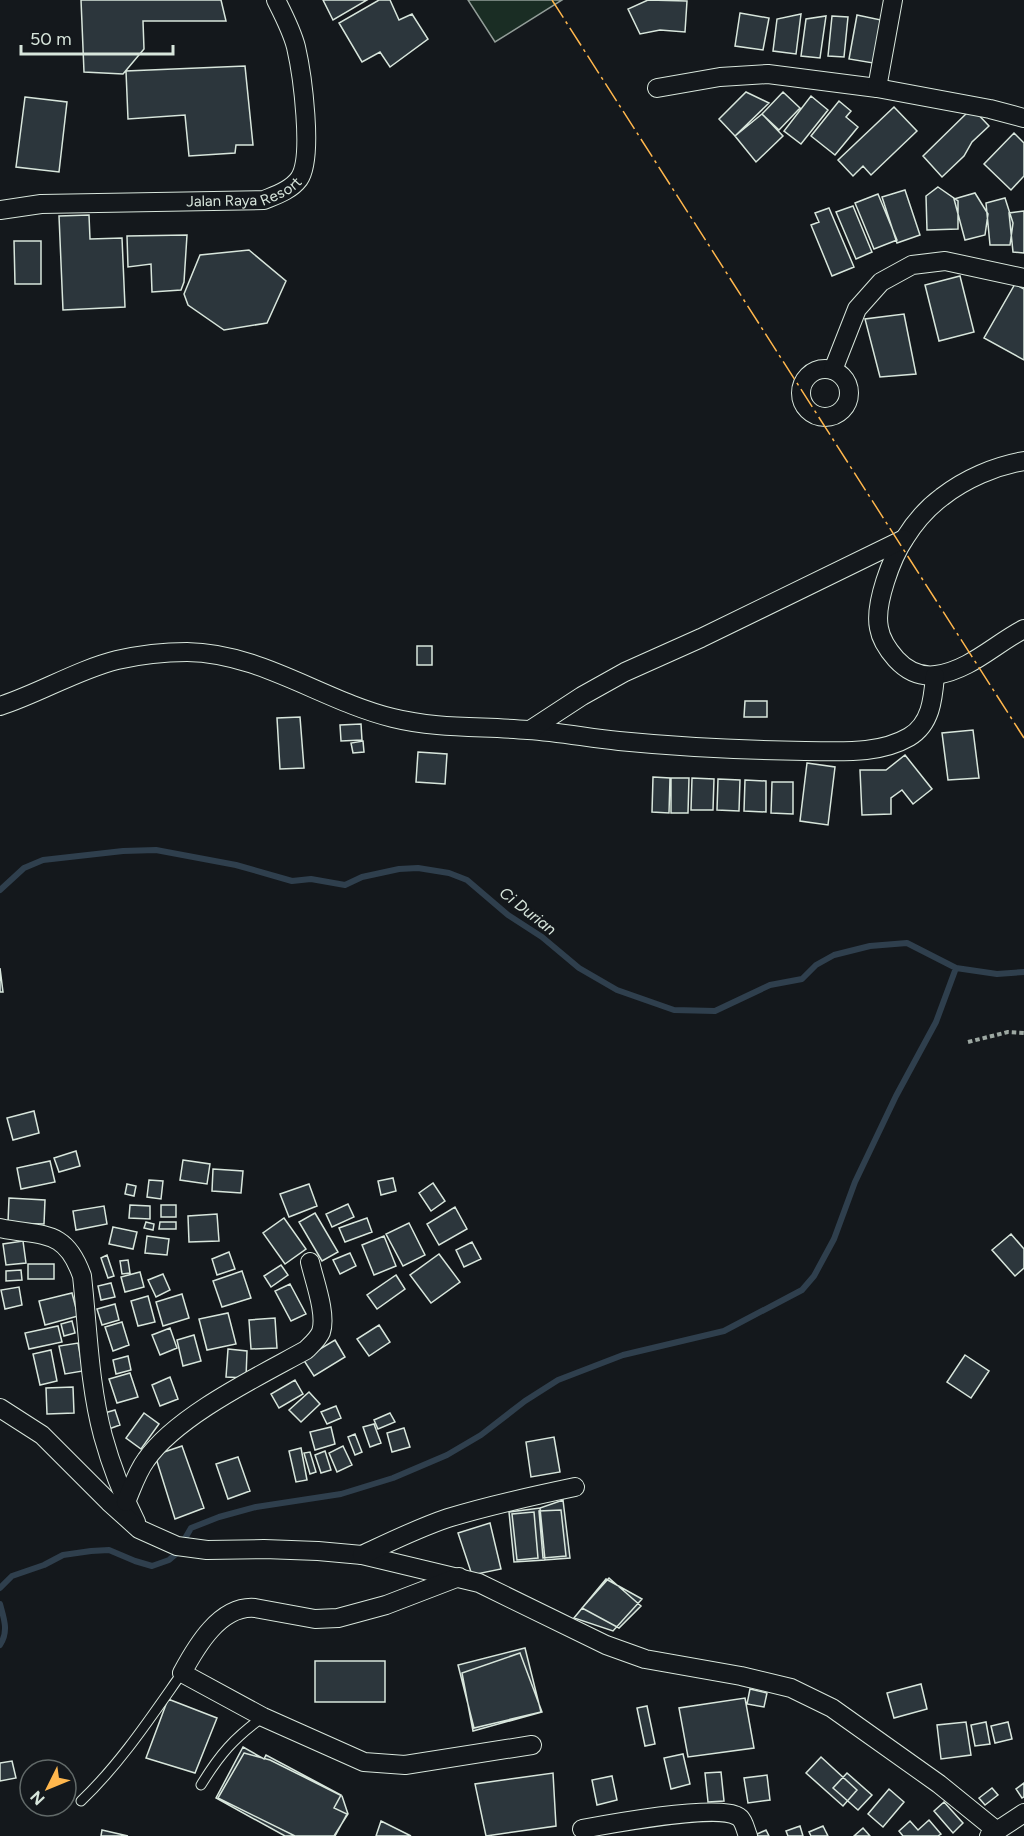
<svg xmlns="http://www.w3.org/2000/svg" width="1024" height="1836" viewBox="0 0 1024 1836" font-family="Figtree,sans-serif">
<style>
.green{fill:#1a2d24;stroke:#939e99;stroke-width:1.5}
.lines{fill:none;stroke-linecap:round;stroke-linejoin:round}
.stream{stroke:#2f3f4d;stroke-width:6}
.building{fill:#2c363c;stroke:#d8e6dc;stroke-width:1.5}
.service-casing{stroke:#d8e6dc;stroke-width:11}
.minor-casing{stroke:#d8e6dc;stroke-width:20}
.path{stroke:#9da8a2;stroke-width:4;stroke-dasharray:4.5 3;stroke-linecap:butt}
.service{stroke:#14181c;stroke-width:9}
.minor{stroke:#14181c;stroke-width:18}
.power{stroke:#ffb74d;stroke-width:1.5;stroke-dasharray:21 4.5 3 4.5;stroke-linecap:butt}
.labels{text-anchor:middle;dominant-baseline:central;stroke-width:4.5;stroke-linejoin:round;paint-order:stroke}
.street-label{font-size:15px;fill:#d8e6dc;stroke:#14181c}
.water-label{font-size:16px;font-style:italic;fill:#d8e6dc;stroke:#14181c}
</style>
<rect width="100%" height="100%" fill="#14181c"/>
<!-- green -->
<path class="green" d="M468 0H562L495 42Z"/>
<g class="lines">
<!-- stream -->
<path class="stream" d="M0 890 24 868 43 860 123 851 156 850 236 865 292 881 311 879 345 885 362 877 399 869 418 868 449 873 467 880 508 915 542 937 579 968 617 990 674 1010 715 1011 770 985 802 979 816 965 834 955 870 946 907 943 956 968 997 974 1024 972
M0 1588 12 1576 44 1565 63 1555 91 1551 109 1550 135 1561 152 1566 169 1560 176 1554 191 1528 219 1517 256 1507 341 1494 393 1478 447 1455 481 1435 525 1401 558 1380 623 1355 724 1331 802 1290 814 1276 834 1239 855 1182 896 1096 936 1022 956 968
M0 1604C4 1619 9 1631 0 1645"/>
</g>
<!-- building -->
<path class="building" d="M81 0H221L226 21H143L144 49 123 74 84 72Z
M323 0H367L333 20Z
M379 0H390L399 20 412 14 428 39 390 67 380 52 362 62 339 23Z
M648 0 687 1 685 32 660 30 640 34 628 9Z
M740 13 769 18 763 50 735 46Z
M801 14 796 54 773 51 777 19Z
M857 15 881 20 873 63 849 59Z
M826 16 820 58 801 56 806 19Z
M832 16 848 17 844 57 828 56Z
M245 66 253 145H236L235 153 189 156 185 115 128 119 126 71Z
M746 92 769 103 735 136 719 119Z
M783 92 800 108 779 130 762 114Z
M811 96 828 110 801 144 784 131Z
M25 97 67 102 59 172 16 167Z
M839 101 851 111 846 117 858 127 835 155 811 136Z
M894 107 917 131 871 175 863 166 853 176 838 160Z
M972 108 989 126 972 142 964 156 942 177 923 156Z
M762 114 783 136 756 162 735 136Z
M1014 133 1024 143V176L1011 190 984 164Z
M938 187 958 201V229L927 230 926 196Z
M905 190 920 235 897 243 882 197Z
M975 193 988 214 985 235 965 240 954 199Z
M878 194 897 240 874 249 855 203Z
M1005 198 1013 223 1010 245H990L986 203Z
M853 206 872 252 856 259 836 212Z
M829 208 854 267 832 276 811 225 819 222 815 213Z
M1024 211V253L1013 252 1009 213Z
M89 215 90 239 122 238 125 307 63 310 59 216Z
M187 235 184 282 181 290 152 292 151 264 128 267 127 236Z
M14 241H41V284H15Z
M249 250 286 281 267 323 224 330 188 305 184 294 200 255Z
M960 276 974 332 939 341 925 285Z
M1015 284 1024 289V360L984 338Z
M904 314 916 374 880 377 865 319Z
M417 646H432V665H417Z
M745 701H767V717H744Z
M300 717 304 768 280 769 277 718Z
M361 724 362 740 341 741 340 725Z
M973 730 979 778 948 780 942 733Z
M363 741 364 752 353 753 351 743Z
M418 752 447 754 445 784 416 782Z
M905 755 932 789 913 804 902 790 891 798V814L862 815 860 770H886Z
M807 763 835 767 828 825 800 821Z
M653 777 670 778 669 813 652 812Z
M671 778H689L688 813H671Z
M692 778 714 779 713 810H691Z
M718 779 740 780 739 811 717 810Z
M745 780 766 781V812L744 811Z
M772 782H793V814L771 813Z
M0 968 3 992H0Z
M34 1111 39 1133 13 1140 7 1118Z
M76 1151 80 1166 59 1172 54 1158Z
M183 1160 210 1164 207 1184 180 1180Z
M50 1161 55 1182 21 1189 17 1168Z
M213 1169 243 1171 241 1193 212 1191Z
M393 1178 396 1191 381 1195 378 1181Z
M149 1180 163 1181 161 1199 147 1197Z
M433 1183 445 1201 431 1211 419 1193Z
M127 1184 136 1186 134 1196 125 1194Z
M309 1184 317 1206 289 1217 280 1194Z
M9 1198 45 1200 44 1224 8 1223Z
M348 1204 354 1217 332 1227 326 1214Z
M130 1205 150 1206V1219L129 1218Z
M161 1205H176V1217H161Z
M104 1206 107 1224 76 1230 73 1211Z
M455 1207 467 1229 439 1245 427 1224Z
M315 1213 338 1252 322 1261 299 1222Z
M217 1214 219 1241 189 1242 188 1216Z
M284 1218 306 1249 285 1264 263 1233Z
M367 1218 372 1232 345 1242 339 1228Z
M146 1222 154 1224 153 1230 144 1228Z
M160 1222H176V1229H159Z
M409 1223 425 1255 403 1266 386 1234Z
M113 1227 137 1232 133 1249 109 1244Z
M1011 1234 1024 1249V1268L1015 1276 992 1250Z
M147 1236 169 1239 167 1255 145 1253Z
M384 1236 396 1266 374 1275 362 1245Z
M23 1241 26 1263 6 1265 3 1244Z
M472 1242 481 1259 464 1267 456 1250Z
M229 1252 235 1269 217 1275 212 1259Z
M350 1253 356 1266 340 1274 333 1260Z
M439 1254 460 1282 431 1303 410 1275Z
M107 1255 114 1276 108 1278 101 1258Z
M128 1260 130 1273 122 1274 120 1261Z
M28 1264H54V1279H28Z
M281 1265 288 1275 271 1287 264 1276Z
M21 1270 22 1280 6 1281V1271Z
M242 1271 251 1298 222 1307 213 1281Z
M140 1272 144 1287 125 1292 121 1277Z
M163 1274 170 1290 156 1297 148 1280Z
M396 1275 405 1289 377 1309 367 1295Z
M111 1283 115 1297 101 1300 98 1286Z
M290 1284 306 1314 291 1321 275 1291Z
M19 1287 22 1305 5 1309 1 1290Z
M72 1293 78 1316 45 1325 39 1301Z
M182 1294 189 1318 163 1326 156 1302Z
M148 1296 155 1322 138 1326 131 1301Z
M115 1304 119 1320 102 1325 97 1309Z
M228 1313 236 1344 207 1350 199 1319Z
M275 1318 277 1348 251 1349 249 1320Z
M72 1321 75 1333 64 1336 61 1324Z
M122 1322 129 1345 113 1351 105 1327Z
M379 1325 390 1342 369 1356 357 1339Z
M58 1326 62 1342 29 1349 25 1333Z
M170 1328 177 1348 160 1355 152 1335Z
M194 1335 201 1361 183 1366 177 1340Z
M335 1340 345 1357 314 1376 303 1359Z
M78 1343 83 1371 65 1374 59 1346Z
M228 1349 247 1351 246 1378 226 1377Z
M51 1350 57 1381 40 1385 33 1354Z
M965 1355 989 1371 971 1398 947 1382Z
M128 1356 131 1370 116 1374 113 1360Z
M130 1373 138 1397 117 1403 109 1379Z
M170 1377 178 1399 160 1406 152 1385Z
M295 1380 303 1394 279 1408 271 1394Z
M73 1387 74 1413 47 1414 46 1388Z
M309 1392 320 1404 301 1422 289 1410Z
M336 1406 341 1418 327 1424 321 1412Z
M115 1410 120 1425 106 1430 101 1414Z
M144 1413 159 1424 141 1449 126 1438Z
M390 1413 395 1422 378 1429 374 1420Z
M374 1424 381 1443 370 1447 363 1427Z
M331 1427 335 1444 315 1450 310 1432Z
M404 1428 410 1447 392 1452 387 1433Z
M355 1434 362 1452 355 1455 348 1437Z
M554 1437 560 1472 531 1477 526 1442Z
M182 1446 204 1508 175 1519 155 1455Z
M343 1446 352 1465 337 1472 329 1453Z
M301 1448 307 1480 296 1482 289 1451Z
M325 1451 331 1470 321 1473 315 1455Z
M310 1452 316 1472 310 1474 304 1453Z
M238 1457 250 1491 228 1499 216 1464Z
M563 1500 570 1558 545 1560 540 1508Z
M540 1508 545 1560 514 1562 509 1512Z
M561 1510 566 1556 543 1558 539 1511Z
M534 1512 538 1558 517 1560 512 1514Z
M490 1523 501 1569 472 1575 458 1533Z
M609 1578 641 1606 619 1628 582 1608Z
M606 1579 642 1599 613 1631 574 1618Z
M525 1648 541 1712 474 1728 458 1665Z
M520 1653 542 1712 473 1731 462 1673Z
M315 1661H385V1702H315Z
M921 1684 927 1709 894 1718 887 1693Z
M750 1689 767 1693 764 1707 747 1704Z
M745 1698 754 1748 688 1757 679 1708Z
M168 1699 217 1718 195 1773 146 1758Z
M647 1706 655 1744 645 1746 637 1708Z
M966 1722 971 1755 941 1759 937 1725Z
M986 1722 990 1744 975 1746 971 1725Z
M1008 1722 1012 1739 995 1743 991 1726Z
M243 1747 264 1759 266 1755 341 1795 334 1808 347 1814 335 1836H285L216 1798Z
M244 1753 270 1760 342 1796 348 1814 334 1836H295L218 1798Z
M683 1754 690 1784 671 1789 664 1758Z
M821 1757 857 1790 843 1806 806 1773Z
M12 1761 16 1778 0 1781V1763Z
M721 1772 724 1801 708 1802 705 1773Z
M553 1773 556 1826 486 1836 475 1784Z
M847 1773 872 1795 858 1810 833 1788Z
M767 1775 770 1800 748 1803 744 1778Z
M612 1776 617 1800 597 1805 592 1780Z
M1024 1783V1797L1022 1798 1016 1789Z
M992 1788 998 1795 985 1805 979 1798Z
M889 1789 904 1802 883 1827 868 1814Z
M944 1802 963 1823 953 1833 934 1811Z
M929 1820 941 1834 938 1836H903L899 1831 910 1821 918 1830Z
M381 1821 411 1836H376Z
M800 1826 803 1836H788L786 1831Z
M823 1826 828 1836H811L809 1832Z
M863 1828 870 1836H854Z
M102 1830 128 1836H101Z
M766 1830 769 1836H753Z"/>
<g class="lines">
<defs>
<path id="service" d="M201 1785C220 1754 234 1738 263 1717
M81 1801C120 1764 151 1717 182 1673"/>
<g id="minor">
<path d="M657 88 720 77 768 74 877 88 990 109 1024 118"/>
<path d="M877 88 893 0"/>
<path id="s1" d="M0 210 41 204 264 200C276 195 291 190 299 179 314 158 302 73 296 47 292 31 283 14 276 0"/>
<circle cx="825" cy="393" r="24"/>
<path d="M833 370 857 309 881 282 912 265 945 261 1024 278"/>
<path d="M1024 461C995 466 965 479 942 497 927 508 915 522 905 538 892 557 874 604 879 628 881 640 888 650 896 659 907 671 921 677 936 675 970 670 995 644 1024 629"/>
<path d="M0 706C40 693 77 670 117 660 139 655 165 652 187 652 261 653 323 701 393 718 437 729 483 726 528 730 559 732 589 738 619 741 680 747 743 750 805 751 839 751 878 755 909 737 931 724 933 699 935 676"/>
<path d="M530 730 582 696 625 672 701 638 904 539"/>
<path d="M0 1228C43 1237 65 1228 82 1276 88 1329 89 1384 103 1436 111 1465 122 1494 136 1522"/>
<path d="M0 1408 42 1435 109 1502 139 1529 177 1546 207 1550 264 1549 318 1551 362 1555 479 1583 606 1645 645 1659 741 1676 791 1688 832 1708 939 1784 997 1831"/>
<path d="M126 1502C132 1488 137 1472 146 1460 176 1416 259 1376 306 1350 312 1344 318 1339 321 1332 327 1314 314 1280 310 1262"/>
<path d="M362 1555C390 1542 418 1528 448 1518 490 1505 532 1496 575 1487"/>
<path d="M459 1577 386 1605 338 1618 315 1619 255 1608C220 1605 196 1647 182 1673L263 1717 364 1762 405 1765 532 1745"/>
<path d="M582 1829C609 1824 716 1804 737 1816 744 1819 745 1829 748 1836"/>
<path d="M989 1836 1024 1813"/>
</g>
</defs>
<!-- service casing -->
<use href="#service" class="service-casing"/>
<!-- minor casing -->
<use href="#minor" class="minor-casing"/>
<!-- path -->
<path class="path" d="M968 1042 1008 1032 1024 1033"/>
<!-- service -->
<use href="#service" class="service"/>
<!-- minor -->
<use href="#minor" class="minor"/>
<!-- power -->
<path class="power" d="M552 0 1024 738"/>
</g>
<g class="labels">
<!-- street labels -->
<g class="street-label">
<text stroke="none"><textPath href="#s1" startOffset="246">Jalan Raya Resort</textPath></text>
</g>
<!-- water labels -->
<g class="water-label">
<text transform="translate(528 911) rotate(38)">Ci Durian</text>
</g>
</g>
<!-- north arrow -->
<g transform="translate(48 1788) rotate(227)"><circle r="28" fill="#14181c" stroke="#626a69" stroke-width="1.5"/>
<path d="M0-4.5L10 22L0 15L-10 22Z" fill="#ffb74d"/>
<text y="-9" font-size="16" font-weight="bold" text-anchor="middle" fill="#d8e6dc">N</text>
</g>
<!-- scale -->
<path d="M21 45v9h152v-9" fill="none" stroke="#d8e6dc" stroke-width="3"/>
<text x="30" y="45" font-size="18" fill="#d8e6dc" stroke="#14181c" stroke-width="4.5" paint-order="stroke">50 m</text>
</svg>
